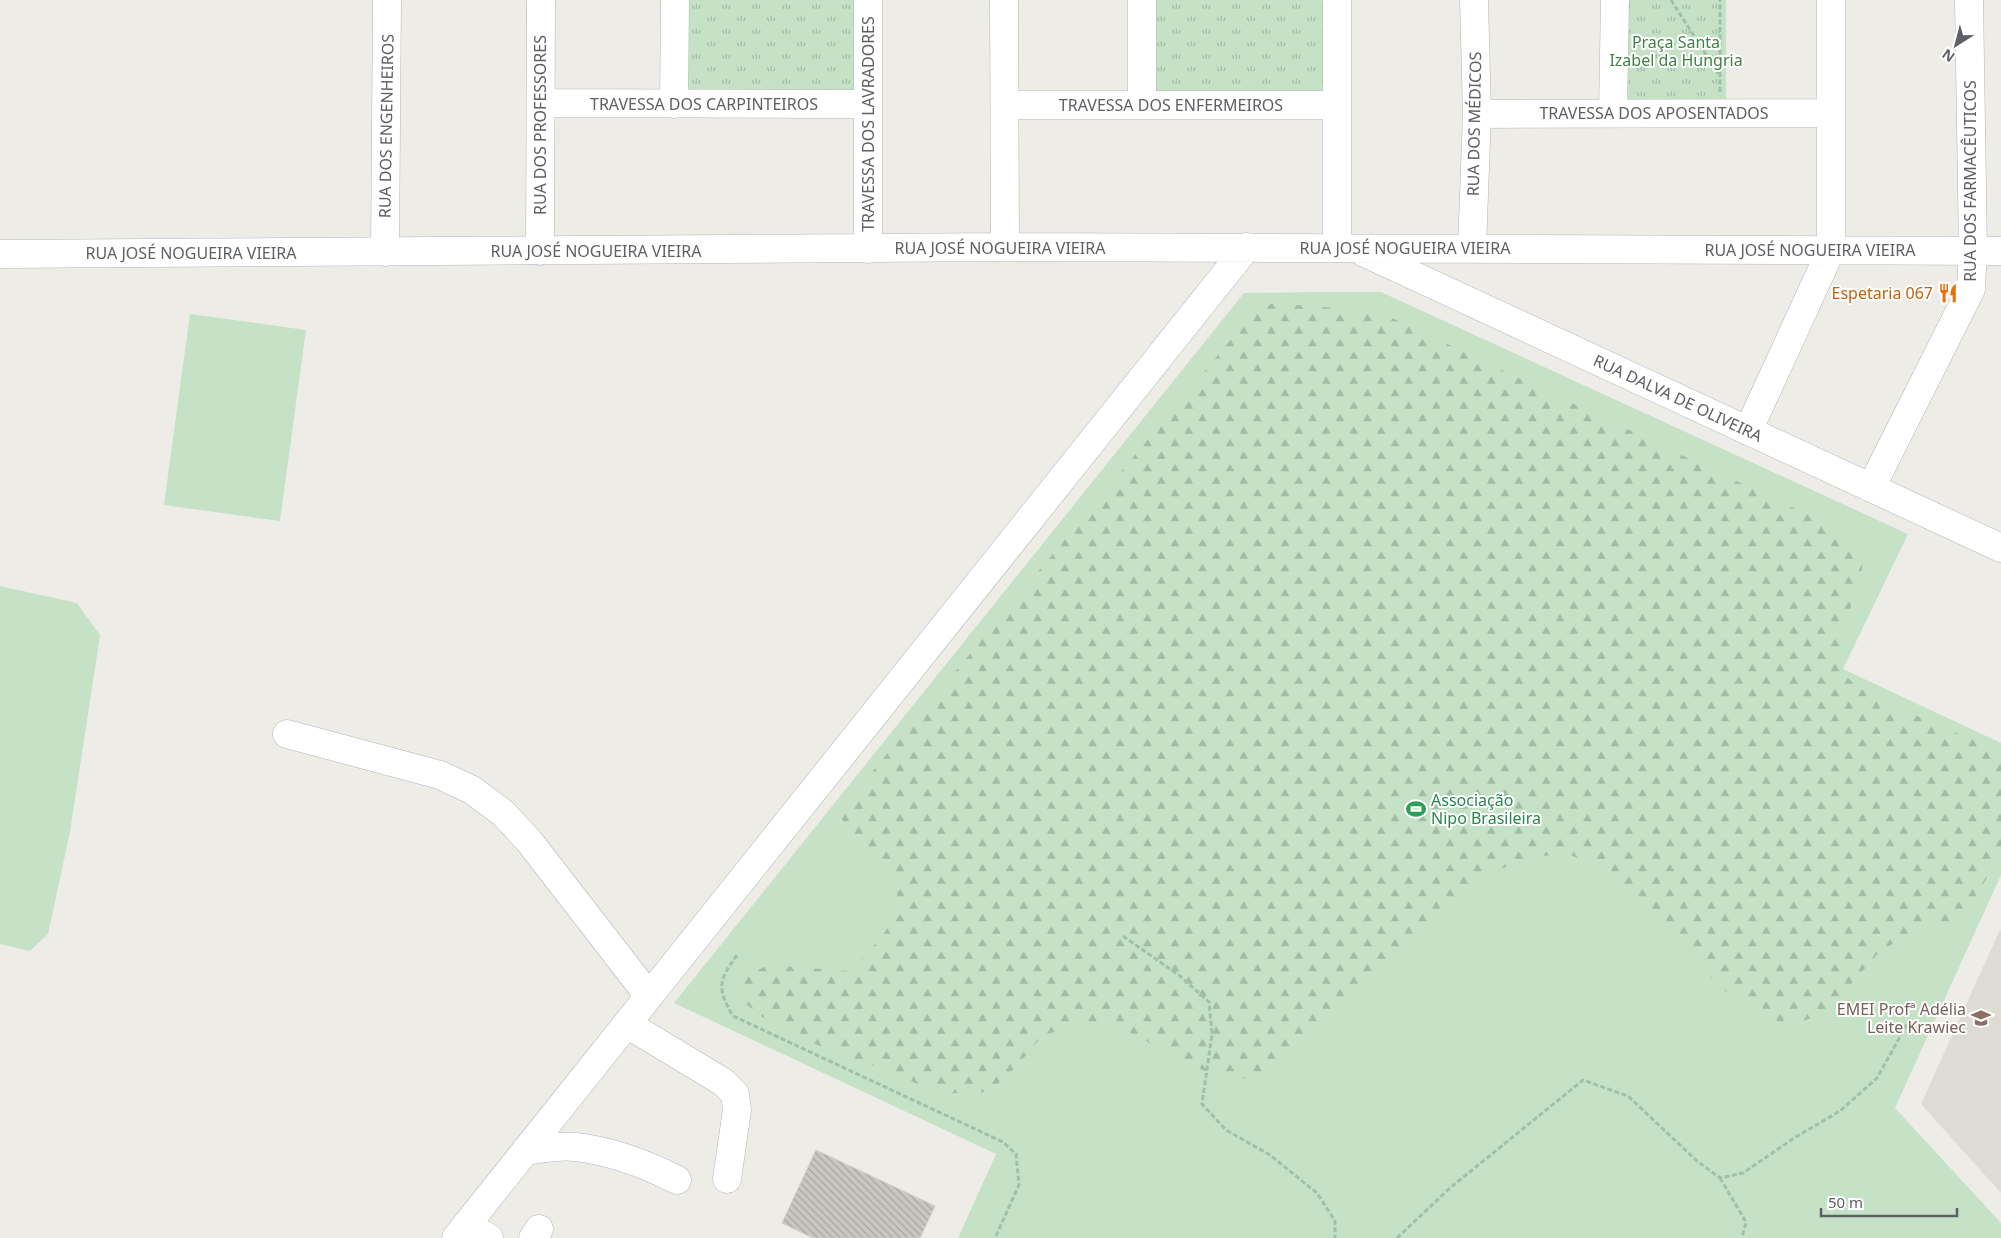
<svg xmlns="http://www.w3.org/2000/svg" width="2001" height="1238" viewBox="0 0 2001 1238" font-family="'Noto Sans',sans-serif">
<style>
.education{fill:#dddbd4}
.green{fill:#c5e2c6}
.forest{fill:url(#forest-firs)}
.park{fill:url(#park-tufts)}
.building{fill:url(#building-back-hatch);stroke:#d2cec5}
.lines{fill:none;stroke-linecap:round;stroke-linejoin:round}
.minor-casing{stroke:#b3b5b9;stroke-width:29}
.path{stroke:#9ec1a9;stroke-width:3;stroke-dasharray:5 2.5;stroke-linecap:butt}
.minor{stroke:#fff;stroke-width:28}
.labels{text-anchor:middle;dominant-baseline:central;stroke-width:4;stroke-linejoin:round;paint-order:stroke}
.park-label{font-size:16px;fill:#408145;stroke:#fff}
.street-label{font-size:16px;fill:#5d6064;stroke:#fff}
.food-label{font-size:16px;fill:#c56008;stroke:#fff;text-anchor:end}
.leisure-label{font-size:16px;fill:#27864d;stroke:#fff;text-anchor:start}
.education-label{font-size:16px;fill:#785e54;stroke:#fff;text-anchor:end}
</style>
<defs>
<pattern id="forest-firs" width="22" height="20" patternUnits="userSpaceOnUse" patternTransform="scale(1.25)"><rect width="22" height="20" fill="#c5e2c6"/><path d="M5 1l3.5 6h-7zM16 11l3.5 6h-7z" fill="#a3bba4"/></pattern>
<pattern id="park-tufts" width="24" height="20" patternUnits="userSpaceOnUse" patternTransform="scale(1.25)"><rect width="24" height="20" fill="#c5e2c6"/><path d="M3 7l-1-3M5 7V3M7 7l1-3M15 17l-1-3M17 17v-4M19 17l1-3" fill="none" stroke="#a3bba4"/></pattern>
<pattern id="building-back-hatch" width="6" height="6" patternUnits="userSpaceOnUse" patternTransform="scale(1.25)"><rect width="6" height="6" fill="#c9c7c2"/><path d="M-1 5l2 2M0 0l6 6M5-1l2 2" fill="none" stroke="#a6a5a1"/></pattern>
</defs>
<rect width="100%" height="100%" fill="#eeece6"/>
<!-- education -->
<path class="education" d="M2000 930 2001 931V1193L1921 1104Z"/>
<!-- green -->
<path class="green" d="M1314 292H1381L1908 534 1843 669 2001 743V875L1895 1108 2001 1223V1238H958L996 1154 674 1003 1244 293Z
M190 314 306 330 280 521 164 505Z
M0 586 77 603 100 635 70 832 48 934 30 951 0 944Z"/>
<!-- forest -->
<path class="forest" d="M1273 303 1371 311 1388 316 1840 530 1864 556 1858 590 1840 632V672L1872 697 1990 747 2001 754V852L1965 917 1922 929 1881 950 1827 1012 1790 1026 1752 1011 1720 987 1641 899 1608 873 1569 854 1527 857 1491 874 1421 929 1370 980 1267 1076 1227 1080 1191 1065 1120 1027 1081 1023 1042 1036 1016 1067 989 1092 938 1094 901 1076 815 1044 764 1018 738 998 744 977 768 965 849 971 878 942 900 910 892 871 860 847 838 813 1251 315Z"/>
<!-- park -->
<path class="park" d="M685 0H858V95L684 94Z
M1154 0H1325V94H1154Z
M1627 0H1726V103H1626Z"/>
<!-- building -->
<path class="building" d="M816 1150 935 1206 920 1238H813L782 1223Z"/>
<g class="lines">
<defs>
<path id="minor" d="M1004 0 1005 247
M1337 0V248
M541 103 868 104
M674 104 675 0
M1005 105H1337
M1142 105V0
M1613 112 1615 0
M1477 114 1831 113
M1472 248 1477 114 1474 0
M868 249V0
M540 251 541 0
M385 252 387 0
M1363 252 2001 548
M0 254 1005 247 2001 251
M1748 431 1831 250V0
M1871 488 1971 289 1973 250 1969 0
M287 734 440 775 472 790 503 813 529 841 649 996
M627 1024 723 1082 735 1094 737 1110 727 1179
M525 1151C541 1149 558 1145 575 1147 611 1151 646 1164 677 1180
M466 1225 489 1238
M456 1238 1247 247
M533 1238 539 1229"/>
</defs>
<!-- minor casing -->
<use href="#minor" class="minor-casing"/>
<!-- path -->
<path class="path" d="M1671 0 1719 75
M1720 92V0
M1123 936 1180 976 1209 1002 1212 1034 1202 1104 1226 1130 1270 1155 1317 1193 1335 1221V1238
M737 955C718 981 717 989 733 1016L1003 1142 1016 1154 1019 1185 995 1238
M1720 1178 1746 1222 1742 1238
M1397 1238 1450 1188 1583 1080 1628 1096 1697 1161 1720 1178 1743 1173 1794 1138 1840 1111 1877 1078 1910 1019"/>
<!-- minor -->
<use href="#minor" class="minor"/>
</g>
<!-- icons -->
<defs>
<symbol id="restaurant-bare" viewBox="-9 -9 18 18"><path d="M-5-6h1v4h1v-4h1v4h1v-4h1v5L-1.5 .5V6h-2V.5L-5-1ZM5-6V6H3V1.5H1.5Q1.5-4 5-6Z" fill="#e8710a" stroke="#fff" stroke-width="2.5" paint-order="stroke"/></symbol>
<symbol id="stadium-bare" viewBox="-9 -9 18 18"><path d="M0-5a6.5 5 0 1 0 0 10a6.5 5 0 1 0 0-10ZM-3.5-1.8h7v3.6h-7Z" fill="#2e9e5b" stroke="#fff" stroke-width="2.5" paint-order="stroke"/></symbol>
<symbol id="school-bare" viewBox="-9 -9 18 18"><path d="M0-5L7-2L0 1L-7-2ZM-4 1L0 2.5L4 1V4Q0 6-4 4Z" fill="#8d6e63" stroke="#fff" stroke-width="2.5" paint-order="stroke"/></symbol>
</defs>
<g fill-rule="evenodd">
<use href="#restaurant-bare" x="1934" y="279" width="28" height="28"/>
<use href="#stadium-bare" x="1402" y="795" width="28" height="28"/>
<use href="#school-bare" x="1967" y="1004" width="28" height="28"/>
</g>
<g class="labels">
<!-- park labels -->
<g class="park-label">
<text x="1676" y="42">Praça Santa<tspan x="1676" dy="18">Izabel da Hungria</tspan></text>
</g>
<!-- street labels -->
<g class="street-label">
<text x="704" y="104">TRAVESSA DOS CARPINTEIROS</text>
<text x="1171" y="105">TRAVESSA DOS ENFERMEIROS</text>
<text x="1654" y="113">TRAVESSA DOS APOSENTADOS</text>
<text transform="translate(868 124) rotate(-90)">TRAVESSA DOS LAVRADORES</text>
<text transform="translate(1474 124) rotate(-89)">RUA DOS MÉDICOS</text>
<text transform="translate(540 125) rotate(-90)">RUA DOS PROFESSORES</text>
<text transform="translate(386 126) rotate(-89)">RUA DOS ENGENHEIROS</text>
<text transform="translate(1970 181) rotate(-90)">RUA DOS FARMACÊUTICOS</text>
<text x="1000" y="248">RUA JOSÉ NOGUEIRA VIEIRA</text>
<text x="1405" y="248">RUA JOSÉ NOGUEIRA VIEIRA</text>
<text x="1810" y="250">RUA JOSÉ NOGUEIRA VIEIRA</text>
<text x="596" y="251">RUA JOSÉ NOGUEIRA VIEIRA</text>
<text x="191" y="253">RUA JOSÉ NOGUEIRA VIEIRA</text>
<text transform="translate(1678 398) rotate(25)">RUA DALVA DE OLIVEIRA</text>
</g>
<!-- food labels -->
<g class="food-label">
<text x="1933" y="293">Espetaria 067</text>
</g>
<!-- leisure labels -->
<g class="leisure-label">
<text x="1431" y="800">Associação<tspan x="1431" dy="18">Nipo Brasileira</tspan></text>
</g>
<!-- education labels -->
<g class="education-label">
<text x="1966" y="1009">EMEI Profª Adélia<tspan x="1966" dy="18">Leite Krawiec</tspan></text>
</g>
</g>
<!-- north arrow -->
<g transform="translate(1956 45) rotate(216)" stroke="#ffffff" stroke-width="4" paint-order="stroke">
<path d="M0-4L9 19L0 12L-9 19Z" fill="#5d6064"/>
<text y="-8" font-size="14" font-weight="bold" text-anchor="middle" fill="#5d6064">N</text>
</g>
<!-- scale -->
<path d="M1821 1208v8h136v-8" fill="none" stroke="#5d6064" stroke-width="2.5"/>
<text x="1828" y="1208" font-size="15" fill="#5d6064" stroke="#ffffff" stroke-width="4" paint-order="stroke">50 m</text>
</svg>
